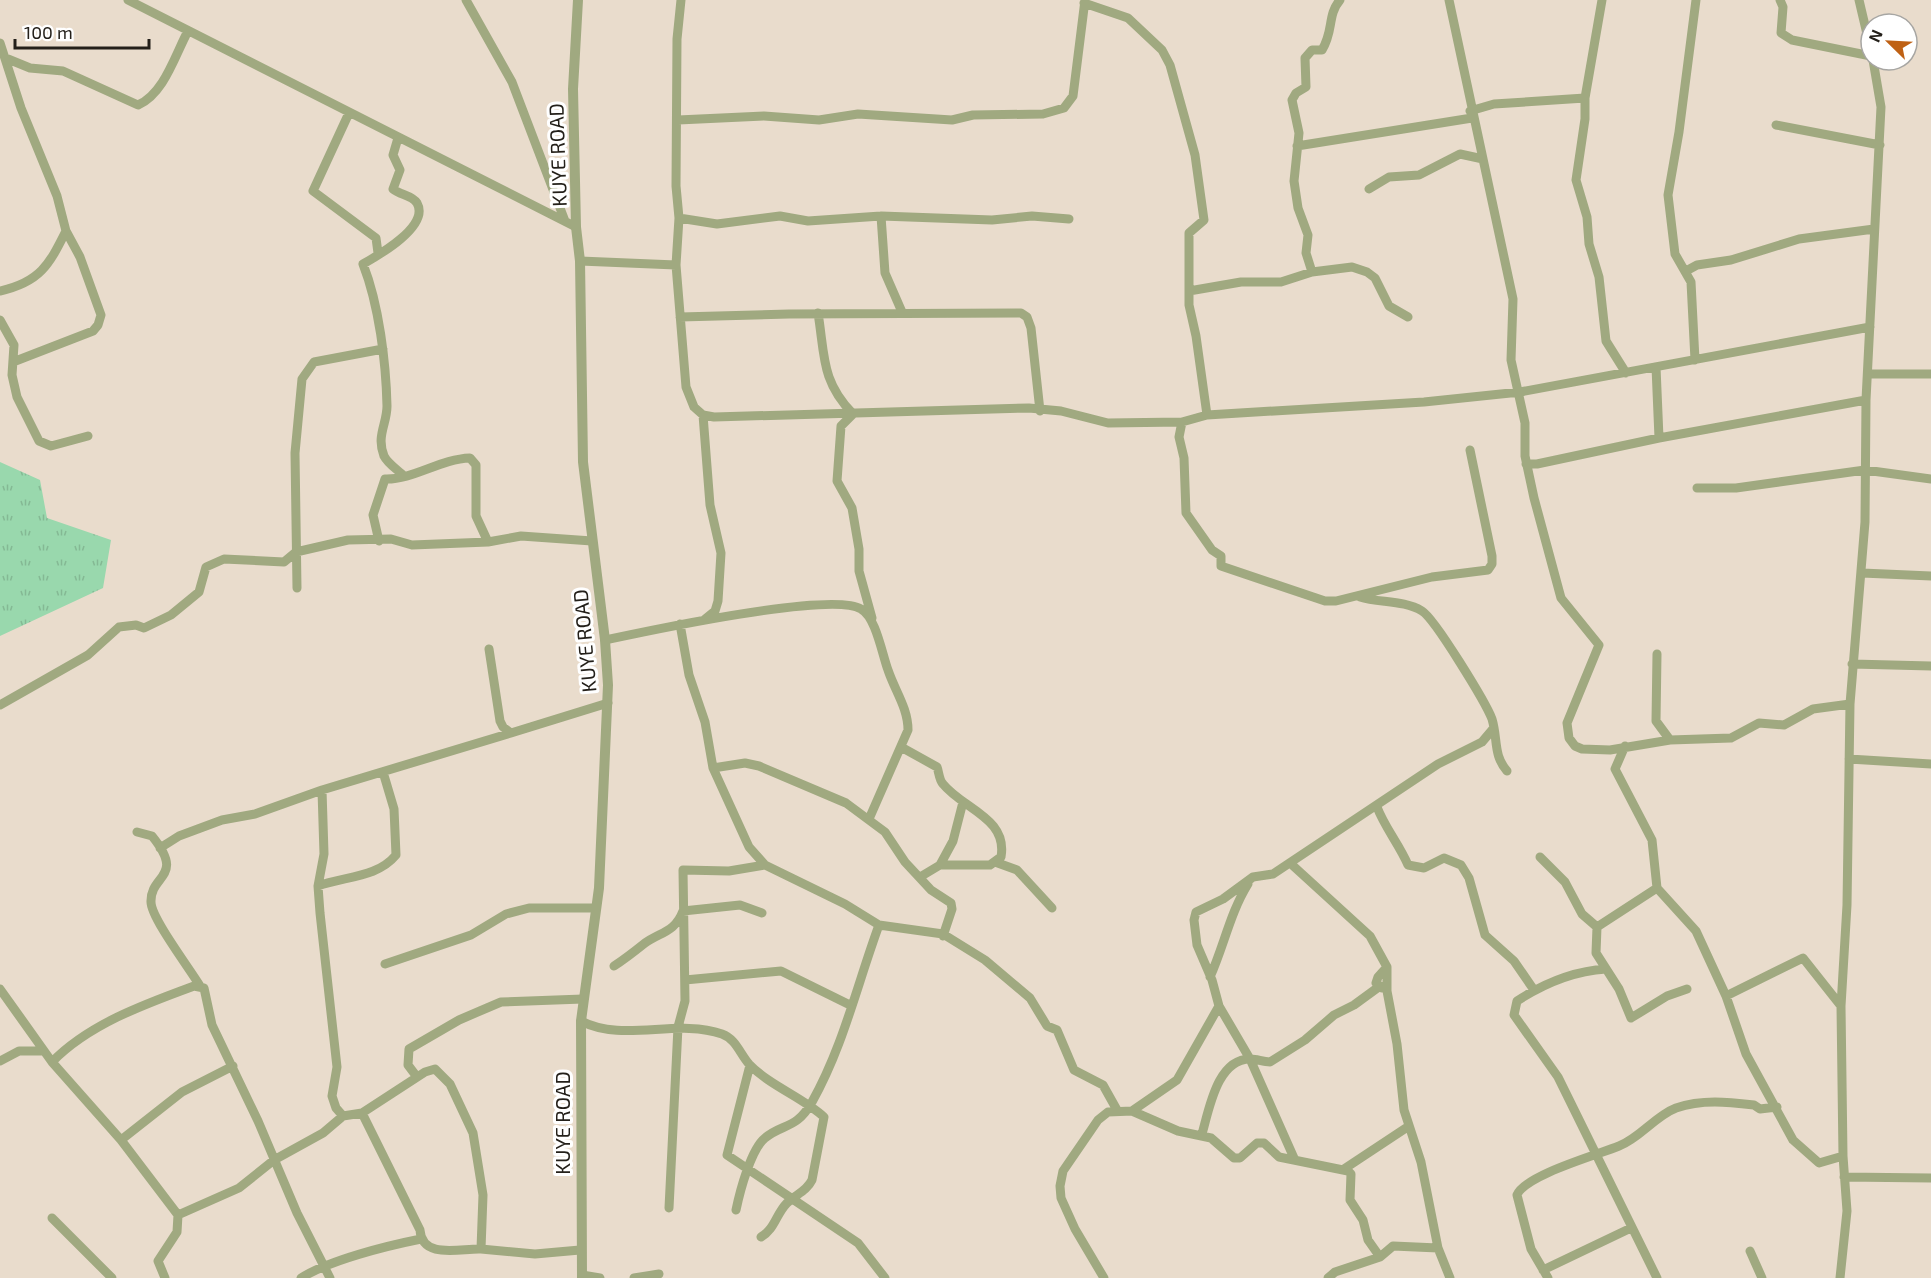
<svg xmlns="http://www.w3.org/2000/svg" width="1931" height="1278" viewBox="0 0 1931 1278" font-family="'Exo 2',sans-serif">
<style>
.grass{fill:url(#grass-tufts)}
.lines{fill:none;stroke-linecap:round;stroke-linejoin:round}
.minor{stroke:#a0a980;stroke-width:9}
.tertiary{stroke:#a0a980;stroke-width:10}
.labels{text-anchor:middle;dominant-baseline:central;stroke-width:6;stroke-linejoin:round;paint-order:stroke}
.street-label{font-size:20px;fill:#24201a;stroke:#fff}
</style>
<defs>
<pattern id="grass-tufts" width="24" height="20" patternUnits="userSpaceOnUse" patternTransform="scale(1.5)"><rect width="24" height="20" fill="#99d8ad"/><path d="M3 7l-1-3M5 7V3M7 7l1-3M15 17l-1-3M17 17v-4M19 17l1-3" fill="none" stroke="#84b994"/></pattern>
</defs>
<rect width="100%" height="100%" fill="#e9dccc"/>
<!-- grass -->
<path class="grass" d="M0 462 40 480 47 518 111 540 103 588 0 636Z"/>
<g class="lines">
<!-- minor -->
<path class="minor" d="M128 0 576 227
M466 0 512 82 565 221
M681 0 677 39 676 186 679 218 676 265 686 387 694 407 703 415 714 417 1029 408 1061 411 1108 423 1182 422 1207 415 1424 402 1520 392 1870 327
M1449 0 1513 299 1511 360 1525 423V456L1534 498 1561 598 1599 645 1567 723 1569 738 1575 746 1582 749 1610 750 1670 740 1731 738 1759 723 1784 725 1813 709 1850 704
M1602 0 1585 98V119L1576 180 1587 217 1589 244 1599 277 1606 341 1626 373
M1780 0 1783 7 1781 33 1792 40 1871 56
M1859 0 1871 51
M1084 3 1128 18 1162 50 1170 65 1195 155 1204 220 1189 233V305L1196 336 1207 415
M0 43 21 108 57 196 66 231 80 257 101 315 98 325 93 331 13 362
M8 59 30 68 63 71 138 105C164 94 175 55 188 31
M1470 111 1494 104 1585 98
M349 113 313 191 376 238 378 253
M678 120 764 116 819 120 858 114 952 120 973 115 1043 114 1064 108 1073 96 1085 0
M1776 125 1880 145
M398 138 393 155 400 170 393 189C400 195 412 195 417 203 430 226 379 255 363 264 379 305 386 362 387 406 387 424 376 436 384 456 388 464 398 470 404 476
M1297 146 1472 118
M1369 189 1389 177 1419 175 1460 154 1483 159
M881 216 885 273 902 312
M679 218 717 224 780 216 808 221 881 216 992 220 1032 216 1069 219
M580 261 676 265
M1686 271 1697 265 1731 260 1799 239 1874 229
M1312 272 1306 253 1308 235 1298 208 1294 181 1299 133 1292 100 1296 93 1306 87 1305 58 1312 50H1322C1334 31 1327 15 1340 0
M0 291C40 282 49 265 66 231
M1189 291 1241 282H1281L1312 272 1352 267 1367 272 1375 278 1389 306 1408 317
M818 313C825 356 821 381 853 414L841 426 837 481 852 508 859 549V571L872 618
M680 317 789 314 1021 313 1027 317 1031 328 1040 411
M0 320 14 345 12 375 17 397 39 441 51 446 88 436
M1695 360 1691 282 1675 254 1668 195 1679 132 1696 0
M1656 367 1659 438
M1868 374H1931
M703 415 710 505 721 553 718 601 715 611 704 620
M1182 422 1179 437 1184 458 1186 513 1212 550 1221 556V566L1325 601H1336L1432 577 1488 570 1492 564V556L1470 450
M1526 464H1537L1659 438 1866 400
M1697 488H1736L1865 470 1931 479
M379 541 373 515 385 479C413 480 440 459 470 458L476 465V516L488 542
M1862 573 1931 576
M297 588 295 453 302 379 314 362 383 349
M1360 597C1379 603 1404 600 1422 611 1435 619 1486 703 1492 719 1498 739 1493 755 1507 771
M680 624 689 675 705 722 713 768 749 847 765 865 845 904 879 925 943 934 985 960 1030 998 1047 1026 1057 1030 1074 1070 1103 1085 1117 1110
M605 640C647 631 832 591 861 609 876 617 882 654 888 670 895 691 908 708 908 730L869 819
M489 649 500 721 503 727 511 733 608 703
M1657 654 1656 721 1670 740
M1852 664 1931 666
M0 705 88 655 119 627 136 625 144 628 171 615 199 592 206 567 224 559 284 562 296 552 348 540 391 539 412 545 488 542 521 536 592 541
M1625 746 1615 769 1652 840 1657 888 1696 931 1726 996 1746 1054 1793 1140 1819 1163 1843 1156
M901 747 937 767C939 772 939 780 943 784 963 809 1008 818 1001 857L990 865H940L920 877
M1849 759 1931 764
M713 768 745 763 759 766 846 803 885 832 905 862 931 890 951 903 952 909 943 936
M322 790 324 854 318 886 320 913 337 1067 332 1096 336 1108 343 1116
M1377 807C1385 828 1399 844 1408 865L1424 868 1444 858 1461 865 1469 878 1485 935 1514 961 1534 990
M137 832 152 836C186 878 150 874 151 902 151 918 190 969 200 986
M160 848 179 836 222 820 255 814 322 790 511 733
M1540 857 1565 882 1582 914 1597 927
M995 862 1017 870 1052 908
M1290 863 1370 936 1387 967V991L1397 1044 1404 1110 1421 1162 1438 1248 1450 1278
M940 865 953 841 963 802
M318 886C345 876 377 878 396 855L394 809 383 772
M1597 927 1596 953 1619 989 1631 1018 1667 996 1687 989
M1597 927 1657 888
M385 964 471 935 506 914 529 908H596
M614 966C625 959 635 951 645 943 661 932 675 932 683 911L740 905 762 913
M1606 969C1575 971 1543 984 1517 1001L1514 1015 1558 1077 1657 1278
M1210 977C1224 946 1230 913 1248 884
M685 980 781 971 850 1005
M1382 988 1376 983 1378 977 1387 967
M0 989 52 1062 121 1140 178 1215 177 1232 158 1261 165 1278
M1726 996 1803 958 1841 1006
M581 1021C623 1043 677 1018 722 1034 736 1039 740 1054 749 1064 770 1086 802 1097 824 1117L812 1180C806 1192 796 1194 787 1203 776 1214 775 1229 761 1237
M0 1061 19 1051H44
M52 1062C89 1024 145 1004 194 986L204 988 212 1025 258 1121 297 1213 330 1278
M750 1065 727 1155 858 1243 885 1278
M417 1077 408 1065 409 1049 459 1020 501 1002 583 999
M1132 1111 1177 1080 1219 1006
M362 1113 420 1230C422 1260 461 1248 481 1249
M1202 1134C1209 1110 1217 1058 1251 1059 1257 1059 1263 1062 1270 1062L1305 1040 1334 1015 1354 1005 1380 986
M121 1140 182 1092 233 1066
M1294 1158 1250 1059 1219 1006 1212 980 1197 945 1194 920 1196 912 1223 899 1253 877 1273 874 1438 764 1482 742 1493 729
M1344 1169 1409 1126
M1844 1177 1931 1178
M669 1208 678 1027 685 1001 683 870 729 871 765 865
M736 1210C740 1191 751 1149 765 1138 783 1123 796 1130 812 1102 843 1047 857 985 879 925
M178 1215 239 1188 274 1160 323 1133 343 1116 362 1113 425 1072 435 1069 450 1084 473 1133 483 1195 481 1249 535 1254 580 1250
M52 1218 112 1278
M1750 1251 1762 1278
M1543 1270 1631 1228
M582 1275 600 1278
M301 1278C330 1260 386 1246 421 1239
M634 1278 659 1274
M1104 1278 1075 1229 1061 1198 1060 1186 1063 1171 1098 1120 1108 1112 1132 1111 1178 1131 1211 1138 1234 1158H1240L1257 1143H1264L1279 1157 1348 1171 1351 1174 1350 1200 1363 1220 1368 1240 1380 1257
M1328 1278 1335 1272 1380 1257 1393 1246 1438 1248
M1548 1278 1531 1249 1517 1195C1525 1175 1597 1155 1619 1146 1640 1138 1655 1116 1676 1108 1702 1099 1728 1102 1754 1105L1760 1109 1777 1107
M1840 1278 1847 1211 1843 1156 1841 1006 1847 905 1850 704 1865 522 1866 400 1881 107 1873 60"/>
<!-- tertiary -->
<path class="tertiary" d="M578 0 573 89 576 227 580 261 583 462 605 640 608 685 599 888 581 1021 582 1278"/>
</g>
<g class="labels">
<!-- street labels -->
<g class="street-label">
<text transform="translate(557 155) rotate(-92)">KUYE ROAD</text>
<text transform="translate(584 641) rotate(-95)">KUYE ROAD</text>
<text transform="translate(562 1123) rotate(-90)">KUYE ROAD</text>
</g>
</g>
<!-- north arrow -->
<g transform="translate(1889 42) rotate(294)"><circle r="28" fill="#ffffff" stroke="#a7a6a3" stroke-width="1.5"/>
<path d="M0-4.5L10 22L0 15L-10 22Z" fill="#bf6114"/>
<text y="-9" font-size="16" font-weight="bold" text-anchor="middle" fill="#24201a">N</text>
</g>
<!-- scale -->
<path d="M15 39v9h134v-9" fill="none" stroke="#24201a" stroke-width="3"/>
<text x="24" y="39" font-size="18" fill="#24201a" stroke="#ffffff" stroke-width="4.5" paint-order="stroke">100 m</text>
</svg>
